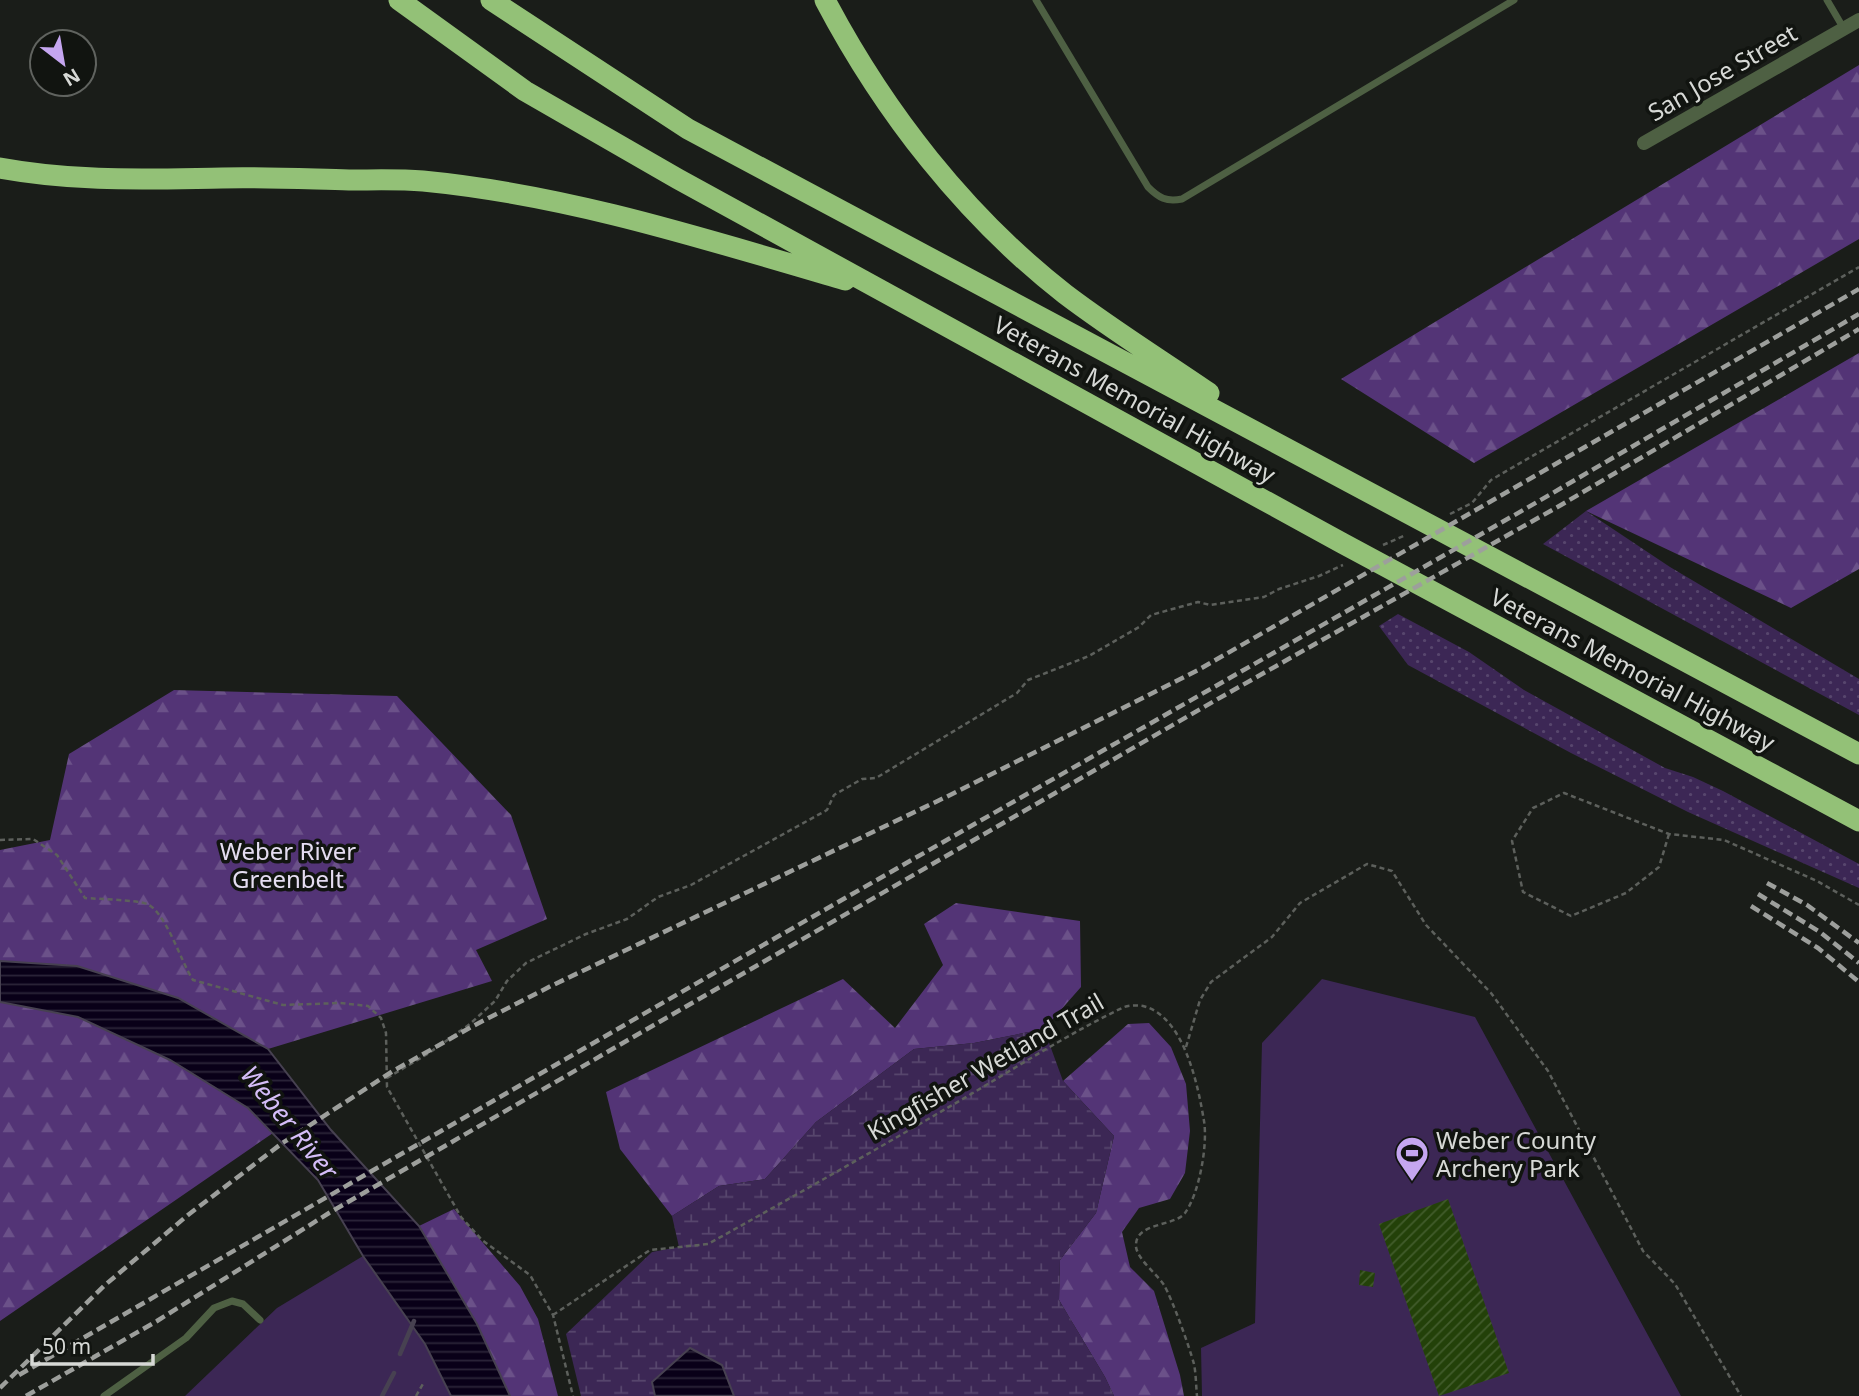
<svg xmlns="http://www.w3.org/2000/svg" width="1859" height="1396" viewBox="0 0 1859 1396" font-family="'Noto Sans',sans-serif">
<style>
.grass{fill:url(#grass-dots)}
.forest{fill:url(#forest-firs)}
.wetland{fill:url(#wetland-marsh)}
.park{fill:#3c2755}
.water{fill:url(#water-rules);stroke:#474151;stroke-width:2}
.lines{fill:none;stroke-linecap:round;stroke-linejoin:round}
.stream{stroke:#474151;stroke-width:4.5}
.building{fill:url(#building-hatch)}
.path{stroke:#5d605c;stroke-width:2.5;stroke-dasharray:5 3.5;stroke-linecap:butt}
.lane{stroke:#4e6043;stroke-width:7}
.street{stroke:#4e6043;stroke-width:14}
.highway{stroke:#93c177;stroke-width:21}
.rail{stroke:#9d9f9c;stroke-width:4.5;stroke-dasharray:10 5;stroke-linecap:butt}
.labels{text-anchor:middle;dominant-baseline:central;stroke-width:7;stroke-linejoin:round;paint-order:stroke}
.street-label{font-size:24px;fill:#d7d9d6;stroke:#111410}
.park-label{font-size:24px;fill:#e5ddf1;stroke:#111410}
.poi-label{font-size:24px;fill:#d7d9d6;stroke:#111410;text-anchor:start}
.water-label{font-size:26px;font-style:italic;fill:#d5bdf8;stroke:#111410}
</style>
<defs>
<pattern id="grass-dots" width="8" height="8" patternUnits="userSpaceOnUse" patternTransform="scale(1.75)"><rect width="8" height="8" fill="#3c2755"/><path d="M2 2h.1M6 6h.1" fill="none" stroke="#57466d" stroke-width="1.8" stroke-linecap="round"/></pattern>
<pattern id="forest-firs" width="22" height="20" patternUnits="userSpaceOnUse" patternTransform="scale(1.75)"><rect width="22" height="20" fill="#533476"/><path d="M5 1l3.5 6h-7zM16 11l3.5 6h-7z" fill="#6b5189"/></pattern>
<pattern id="wetland-marsh" width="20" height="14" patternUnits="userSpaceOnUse" patternTransform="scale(1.75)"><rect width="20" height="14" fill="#3c2755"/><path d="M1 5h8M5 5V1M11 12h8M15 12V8" fill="none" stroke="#57466d"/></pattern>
<pattern id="water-rules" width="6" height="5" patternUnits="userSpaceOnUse" patternTransform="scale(1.75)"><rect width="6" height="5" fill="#090018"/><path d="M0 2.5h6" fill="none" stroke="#2c2539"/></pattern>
<pattern id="building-hatch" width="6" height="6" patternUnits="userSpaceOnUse" patternTransform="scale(1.75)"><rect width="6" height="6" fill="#234109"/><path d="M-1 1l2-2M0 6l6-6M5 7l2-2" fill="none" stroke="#425c2c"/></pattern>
</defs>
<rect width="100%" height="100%" fill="#1a1d19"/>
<!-- grass -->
<path class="grass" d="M1586 511 1670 567 1859 679V715L1543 544Z
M1398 614 1469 652 1524 690 1665 768 1693 777 1723 791 1859 864V888L1688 812 1571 753 1408 665 1379 626Z"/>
<!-- forest -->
<path class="forest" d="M1859 65V239L1474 463 1341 379Z
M1859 353V569L1791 608 1586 511Z
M174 690 397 696 511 815 547 919 476 950 492 981 268 1049 177 998 77 966 0 961V850L50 840 69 754Z
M956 903 1080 921 1081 987 1044 1029 974 1043 914 1049 816 1122 765 1179 719 1186 672 1216 620 1149 606 1092 843 979 895 1028 943 965 924 924Z
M0 1002 78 1017 170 1060 248 1108 273 1133 0 1321Z
M1149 1023 1171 1047 1186 1084 1190 1131 1185 1173 1170 1199 1139 1208 1122 1232 1130 1267 1154 1291 1180 1375 1184 1396H1114L1105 1377 1059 1300 1060 1260 1096 1213 1114 1136 1063 1081 1128 1024Z
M454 1209 520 1286 538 1319 558 1396H510L477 1324 419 1226Z"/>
<!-- wetland -->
<path class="wetland" d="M1044 1029 1063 1081 1114 1136 1096 1213 1060 1260 1059 1300 1105 1377 1114 1396H734L722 1365 652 1382 655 1396H581L566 1334 652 1252 679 1247 672 1216 719 1186 765 1179 816 1122 914 1049 974 1043Z"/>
<!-- park -->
<path class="park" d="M1322 979 1475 1017 1681 1396H1202L1201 1348 1255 1323 1262 1043Z
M363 1256 425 1344 451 1396H185L277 1308Z"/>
<!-- water -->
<path class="water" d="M0 961 77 966 178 998 268 1049 331 1130 419 1226 477 1324 510 1396H451L425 1344 363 1256 318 1180 248 1108 170 1060 78 1017 0 1002Z
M690 1348 722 1365 734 1396H655L652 1382Z"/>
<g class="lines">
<!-- stream -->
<path class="stream" d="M400 1354 414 1321
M382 1396 394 1373"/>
</g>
<!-- building -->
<path class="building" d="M1448 1199 1509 1373 1439 1396 1379 1224Z
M1360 1270 1375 1273 1373 1287 1359 1285Z"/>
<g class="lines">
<!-- path -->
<path class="path" d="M1450 514 1472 503 1491 480 1859 267
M1383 545 1406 535
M1669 834 1659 867 1626 893 1571 916 1523 892 1512 841 1533 808 1564 793 1669 834 1724 840 1817 881 1859 905
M0 840 33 839 57 855 85 898C98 899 138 900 147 904 166 912 181 962 193 980L283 1005 340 1003 368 1006 381 1018 386 1033 387 1087 461 1217 482 1240 530 1275 553 1315 573 1396
M1186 1047 1200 1000 1211 982 1272 937 1300 903 1367 864 1392 871 1426 925 1491 993 1548 1071 1643 1251 1675 1284 1741 1396
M387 1078 429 1053 470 1024 495 1001 507 981 526 963 586 934 627 919 658 897 691 885 827 810 834 795 862 779 876 778 1017 693 1028 680 1089 656 1139 627 1151 615 1198 602 1210 605 1264 597 1279 589 1319 576 1343 565
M553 1315 650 1250 708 1244C793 1197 877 1149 961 1100 1014 1069 1066 1035 1122 1008 1128 1005 1136 1005 1143 1006 1184 1016 1198 1085 1204 1121 1208 1145 1199 1194 1185 1213 1174 1227 1134 1222 1136 1247 1138 1260 1157 1274 1164 1285 1173 1301 1189 1346 1194 1364 1196 1374 1196 1386 1197 1396
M416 1396 424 1382"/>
<!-- lane -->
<path class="lane" d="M1036 0 1148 187C1159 198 1166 202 1182 199L1514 0
M1827 0 1844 29
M104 1396 186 1338 214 1308 232 1301 243 1304 260 1320"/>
<!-- street -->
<path class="street" d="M1644 143 1859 20"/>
<!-- highway -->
<path class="highway" d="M399 0 525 91 678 179 1342 543 1859 821
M491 0 688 129 1859 754
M825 0C884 112 965 216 1065 294 1111 329 1161 360 1209 393
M0 168C76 182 145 179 222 178 264 177 306 179 349 180 373 180 398 179 423 181 568 195 705 239 845 280"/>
<!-- rail -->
<path class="rail" d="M1767 883 1807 905 1859 943
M1758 894 1820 932 1859 963
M1751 906 1818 948 1859 982
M19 1375 730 964 1539 501 1859 314
M0 1388 105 1285 188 1215 281 1144 393 1071 473 1026 551 986 946 797 1200 669 1859 289
M26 1396 157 1321 329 1213 1216 700 1561 505 1859 329"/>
</g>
<!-- icons -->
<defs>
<symbol id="stadium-pin" viewBox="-11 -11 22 30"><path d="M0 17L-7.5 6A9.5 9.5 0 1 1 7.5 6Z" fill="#c5a6f0" stroke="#111410"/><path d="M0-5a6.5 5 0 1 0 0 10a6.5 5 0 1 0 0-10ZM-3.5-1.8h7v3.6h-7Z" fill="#111"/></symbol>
</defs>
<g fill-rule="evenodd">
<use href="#stadium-pin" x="1393" y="1134" width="38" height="52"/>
</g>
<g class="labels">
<!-- street labels -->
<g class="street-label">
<text transform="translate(1722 72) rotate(-30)">San Jose Street</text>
<text transform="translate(1135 399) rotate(29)">Veterans Memorial Highway</text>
<text transform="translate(1633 669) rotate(28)">Veterans Memorial Highway</text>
<text transform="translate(985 1066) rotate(-30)">Kingfisher Wetland Trail</text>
</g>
<!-- park labels -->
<g class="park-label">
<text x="288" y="850">Weber River<tspan x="288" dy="28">Greenbelt</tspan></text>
</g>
<!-- poi labels -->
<g class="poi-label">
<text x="1436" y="1139">Weber County<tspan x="1436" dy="28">Archery Park</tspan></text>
</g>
<!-- water labels -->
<g class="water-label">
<text transform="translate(290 1122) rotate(51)">Weber River</text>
</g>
</g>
<!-- north arrow -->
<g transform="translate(63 63) rotate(149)"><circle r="33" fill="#111410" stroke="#60635f" stroke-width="2"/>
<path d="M0-5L12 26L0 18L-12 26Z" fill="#c5a6f0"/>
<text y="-10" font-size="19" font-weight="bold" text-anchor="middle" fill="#d7d9d6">N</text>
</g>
<!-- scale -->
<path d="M32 1354v10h121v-10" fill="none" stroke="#d7d9d6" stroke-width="3.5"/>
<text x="42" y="1354" font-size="21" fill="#d7d9d6" stroke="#111410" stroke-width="5" paint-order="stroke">50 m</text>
</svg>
